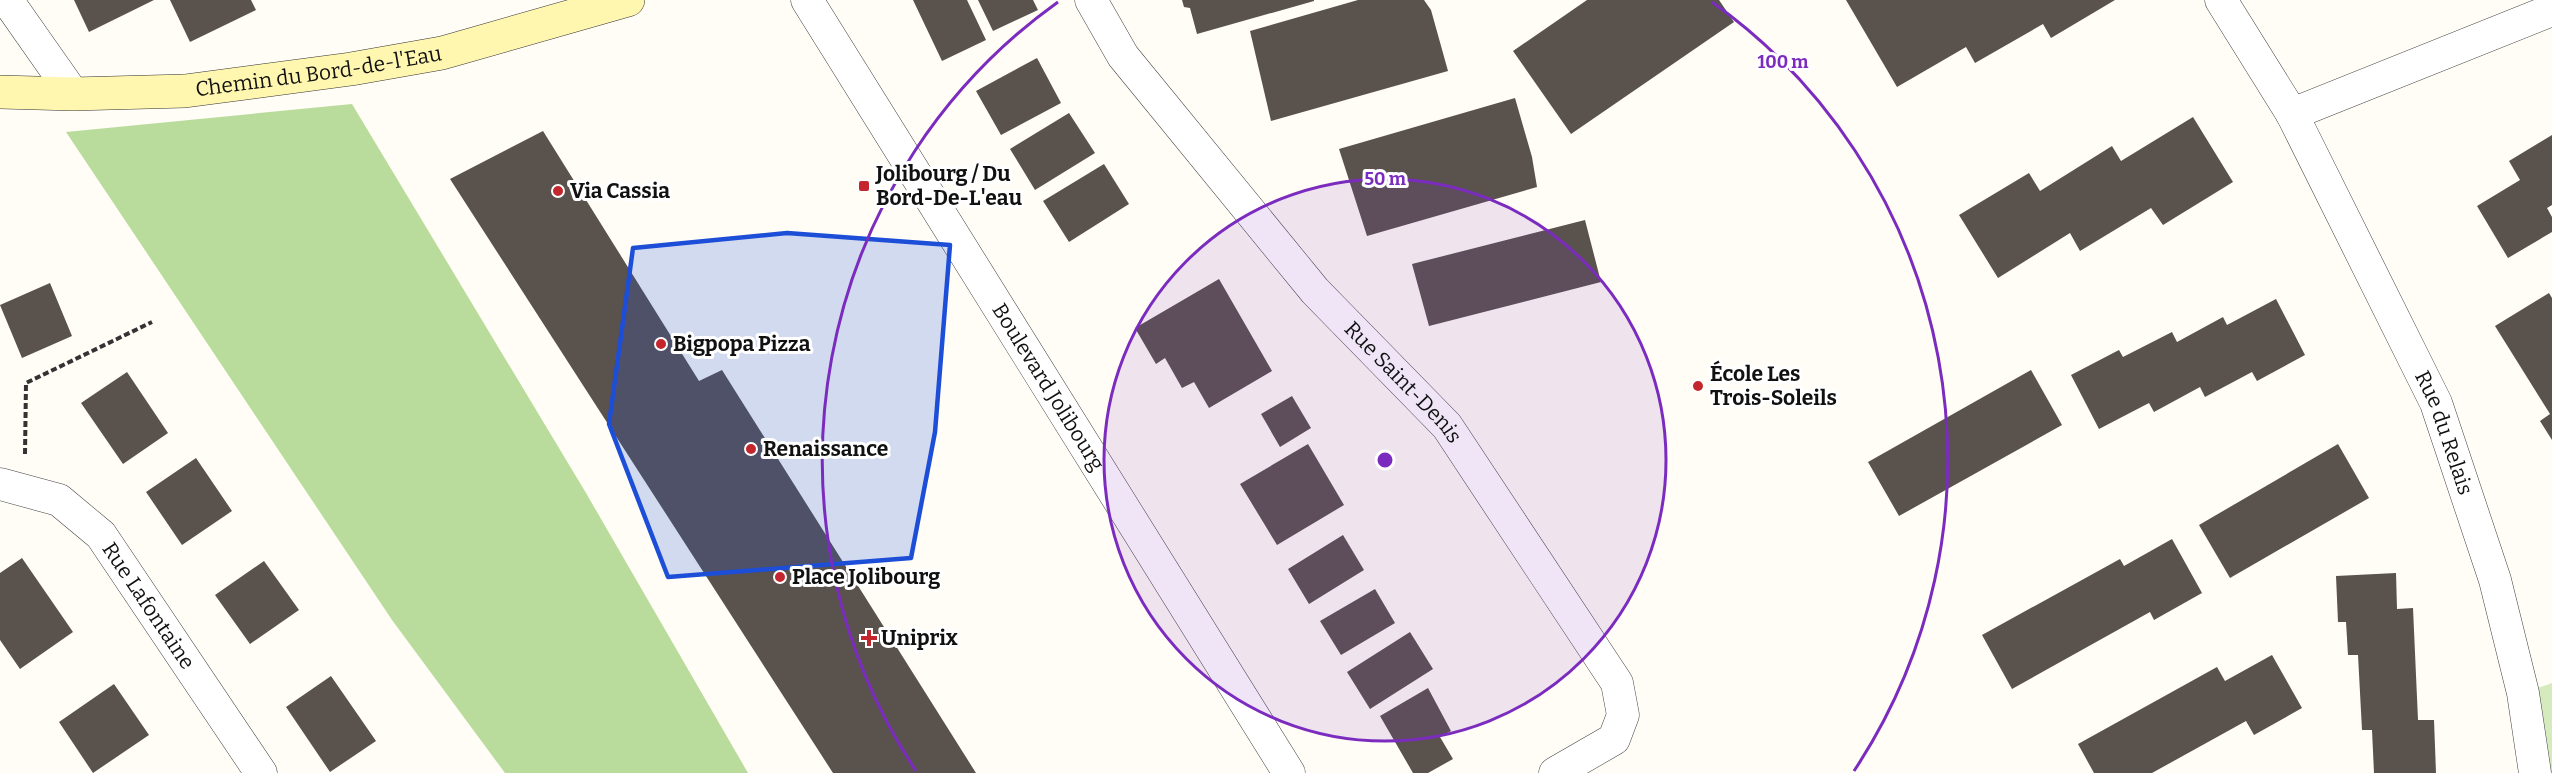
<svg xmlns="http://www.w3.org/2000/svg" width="2552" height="773" viewBox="0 0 2552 773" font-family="Bitter,serif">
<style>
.green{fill:#d5ebbd}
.forest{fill:#b9dc9c}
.building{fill:#5a524d}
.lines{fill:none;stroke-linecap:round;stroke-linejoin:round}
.street-casing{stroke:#444;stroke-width:33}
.secondary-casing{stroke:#333;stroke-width:34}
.path{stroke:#333;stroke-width:4;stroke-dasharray:6 3;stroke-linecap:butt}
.street{stroke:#fff;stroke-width:32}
.secondary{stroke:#fff6b0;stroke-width:33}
.marked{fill:#1d4ed8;fill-opacity:0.2;stroke:#1d4ed8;stroke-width:4.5;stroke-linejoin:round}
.ring{fill:none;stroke:#7b2cbf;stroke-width:3}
.poi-dot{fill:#c4262e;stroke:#fff;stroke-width:2}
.labels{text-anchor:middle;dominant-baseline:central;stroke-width:6;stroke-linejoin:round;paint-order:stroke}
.street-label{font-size:21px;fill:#111;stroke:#fff}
.poi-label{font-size:21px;font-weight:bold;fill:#111;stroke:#fff;text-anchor:start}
.centre{fill:#7b2cbf;stroke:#fff;stroke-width:3}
.ring-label{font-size:18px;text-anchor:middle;font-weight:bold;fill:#7b2cbf;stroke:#fff;stroke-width:6;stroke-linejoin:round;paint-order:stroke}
</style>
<rect width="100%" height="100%" fill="#fffdf5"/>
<!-- green -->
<path class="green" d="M2552 683V773H2535L2523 693Z"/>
<!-- forest -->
<path class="forest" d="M352 104 586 493 748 773H505L392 620 66 132Z"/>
<!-- building -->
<path class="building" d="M74 0H154L89 32Z
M170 0H251L256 10 190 42Z
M913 0H967L986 40 942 61Z
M978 0H1033L1038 10 993 31Z
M1182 0H1314V1L1197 34 1190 8 1184 7Z
M1358 0H1424L1431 10 1448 71 1271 121 1250 31Z
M1587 0H1719L1734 22 1571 134 1513 51Z
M1846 0H2115L2051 38 2043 24 1975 63 1966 47 1897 87Z
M1037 58 1061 103 1001 135 976 91Z
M1515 98 1532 157 1537 187 1367 236 1339 149Z
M1069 113 1095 153 1035 190 1010 149Z
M2193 117 2233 182 2163 225 2151 208 2080 251 2070 233 1998 278 1959 215 2029 173 2040 191 2112 146 2121 161Z
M543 131 699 381 722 370 976 773H833L450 179Z
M2552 135V205L2547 208 2552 217V232L2508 258 2477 206 2520 180 2509 161Z
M1104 164 1129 204 1069 242 1043 201Z
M1585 220 1601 282 1429 326 1412 264Z
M1219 279 1272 371 1209 408 1194 382 1182 388 1165 358 1156 364 1135 328Z
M50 283 72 336 22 358 0 305Z
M2549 293 2552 298V440L2540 421 2550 414 2495 326Z
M2276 299 2305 355 2257 381 2252 372 2205 397 2200 387 2154 412 2149 403 2099 429 2071 375 2119 350 2123 357 2172 332 2177 342 2223 317 2227 325Z
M2031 370 2062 425 1899 516 1868 462Z
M127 372 168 433 123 464 81 403Z
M1292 396 1311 428 1280 447 1261 414Z
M1308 444 1344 505 1277 545 1240 484Z
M2338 444 2369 498 2230 578 2199 525Z
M196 458 232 511 182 545 146 492Z
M1343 535 1364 570 1309 604 1288 569Z
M2172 539 2202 593 2154 620 2150 612 2012 689 1982 635 2120 559 2124 566Z
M22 558 73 632 20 669 0 640V573Z
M264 561 299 610 250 644 215 595Z
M2396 573 2397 609 2413 608 2418 720H2434L2436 773H2374L2372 730H2362L2358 655H2348L2346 622H2338L2336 576Z
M1375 589 1395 623 1341 655 1320 621Z
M1410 632 1433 669 1370 709 1347 672Z
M2272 655 2302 708 2254 735 2246 721 2152 773H2094L2078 744 2217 667 2225 681Z
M331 676 376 741 330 772 286 707Z
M114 684 149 735 93 773 59 722Z
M1428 688 1451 731 1440 737 1453 759 1428 773H1413L1380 716Z"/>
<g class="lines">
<defs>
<g id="street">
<path d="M7 0 73 94"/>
<path id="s1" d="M807 0 1289 773"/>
<path id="s2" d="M1091 0 1123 56 1315 291 1447 426 1617 683 1623 715 1614 739 1555 773"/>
<path id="s3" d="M2221 0 2292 114 2436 403 2495 580 2523 693 2535 773"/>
<path d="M2292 114 2552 10"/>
<path id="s4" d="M0 484 59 500 101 535 261 773"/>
</g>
<g id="secondary">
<path id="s5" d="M0 92 73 94 185 91 351 69 442 53 628 0"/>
</g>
</defs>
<!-- street casing -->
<use href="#street" class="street-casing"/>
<!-- secondary casing -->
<use href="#secondary" class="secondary-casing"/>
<!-- path -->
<path class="path" d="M25 454 26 383 152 322"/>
<!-- street -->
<use href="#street" class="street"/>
<!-- secondary -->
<use href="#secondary" class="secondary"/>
</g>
<!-- marked area -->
<path class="marked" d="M787 233 950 245 935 432 911 558 668 577 609 424 633 248Z"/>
<!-- distance rings -->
<circle cx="1385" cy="460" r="281" fill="#7b2cbf" fill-opacity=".12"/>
<g class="ring">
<circle cx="1385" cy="460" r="281"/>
<path d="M916 771A563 563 0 0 1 1058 2M1712 2A563 563 0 0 1 1854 771"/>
</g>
<!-- markers -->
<g class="poi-dot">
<rect x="858" y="180" width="12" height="12" rx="3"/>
<circle cx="558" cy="191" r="6"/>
<circle cx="661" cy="344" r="6"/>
<circle cx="1698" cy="386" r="6"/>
<circle cx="751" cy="449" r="6"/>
<circle cx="780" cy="577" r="6"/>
<path d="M866 629h6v6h6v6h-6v6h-6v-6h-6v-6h6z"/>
</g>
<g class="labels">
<!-- street labels -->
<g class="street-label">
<text stroke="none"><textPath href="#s5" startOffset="320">Chemin du Bord-de-l'Eau</textPath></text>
<text stroke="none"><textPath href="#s2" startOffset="495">Rue Saint-Denis</textPath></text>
<text stroke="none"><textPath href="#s1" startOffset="456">Boulevard Jolibourg</textPath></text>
<text stroke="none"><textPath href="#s3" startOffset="488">Rue du Relais</textPath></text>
<text stroke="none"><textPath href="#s4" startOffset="201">Rue Lafontaine</textPath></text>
</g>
<!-- poi labels -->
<g class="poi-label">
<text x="876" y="174">Jolibourg / Du<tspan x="876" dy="24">Bord-De-L'eau</tspan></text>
<text x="570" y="191">Via Cassia</text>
<text x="673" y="344">Bigpopa Pizza</text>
<text x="1710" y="374">École Les<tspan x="1710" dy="24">Trois-Soleils</tspan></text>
<text x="763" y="449">Renaissance</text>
<text x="792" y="577">Place Jolibourg</text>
<text x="881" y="638">Uniprix</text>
</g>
</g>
<circle cx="1385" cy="460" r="9" class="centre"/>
<g class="ring-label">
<text x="1783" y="68">100 m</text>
<text x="1385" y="185">50 m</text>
</g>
</svg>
